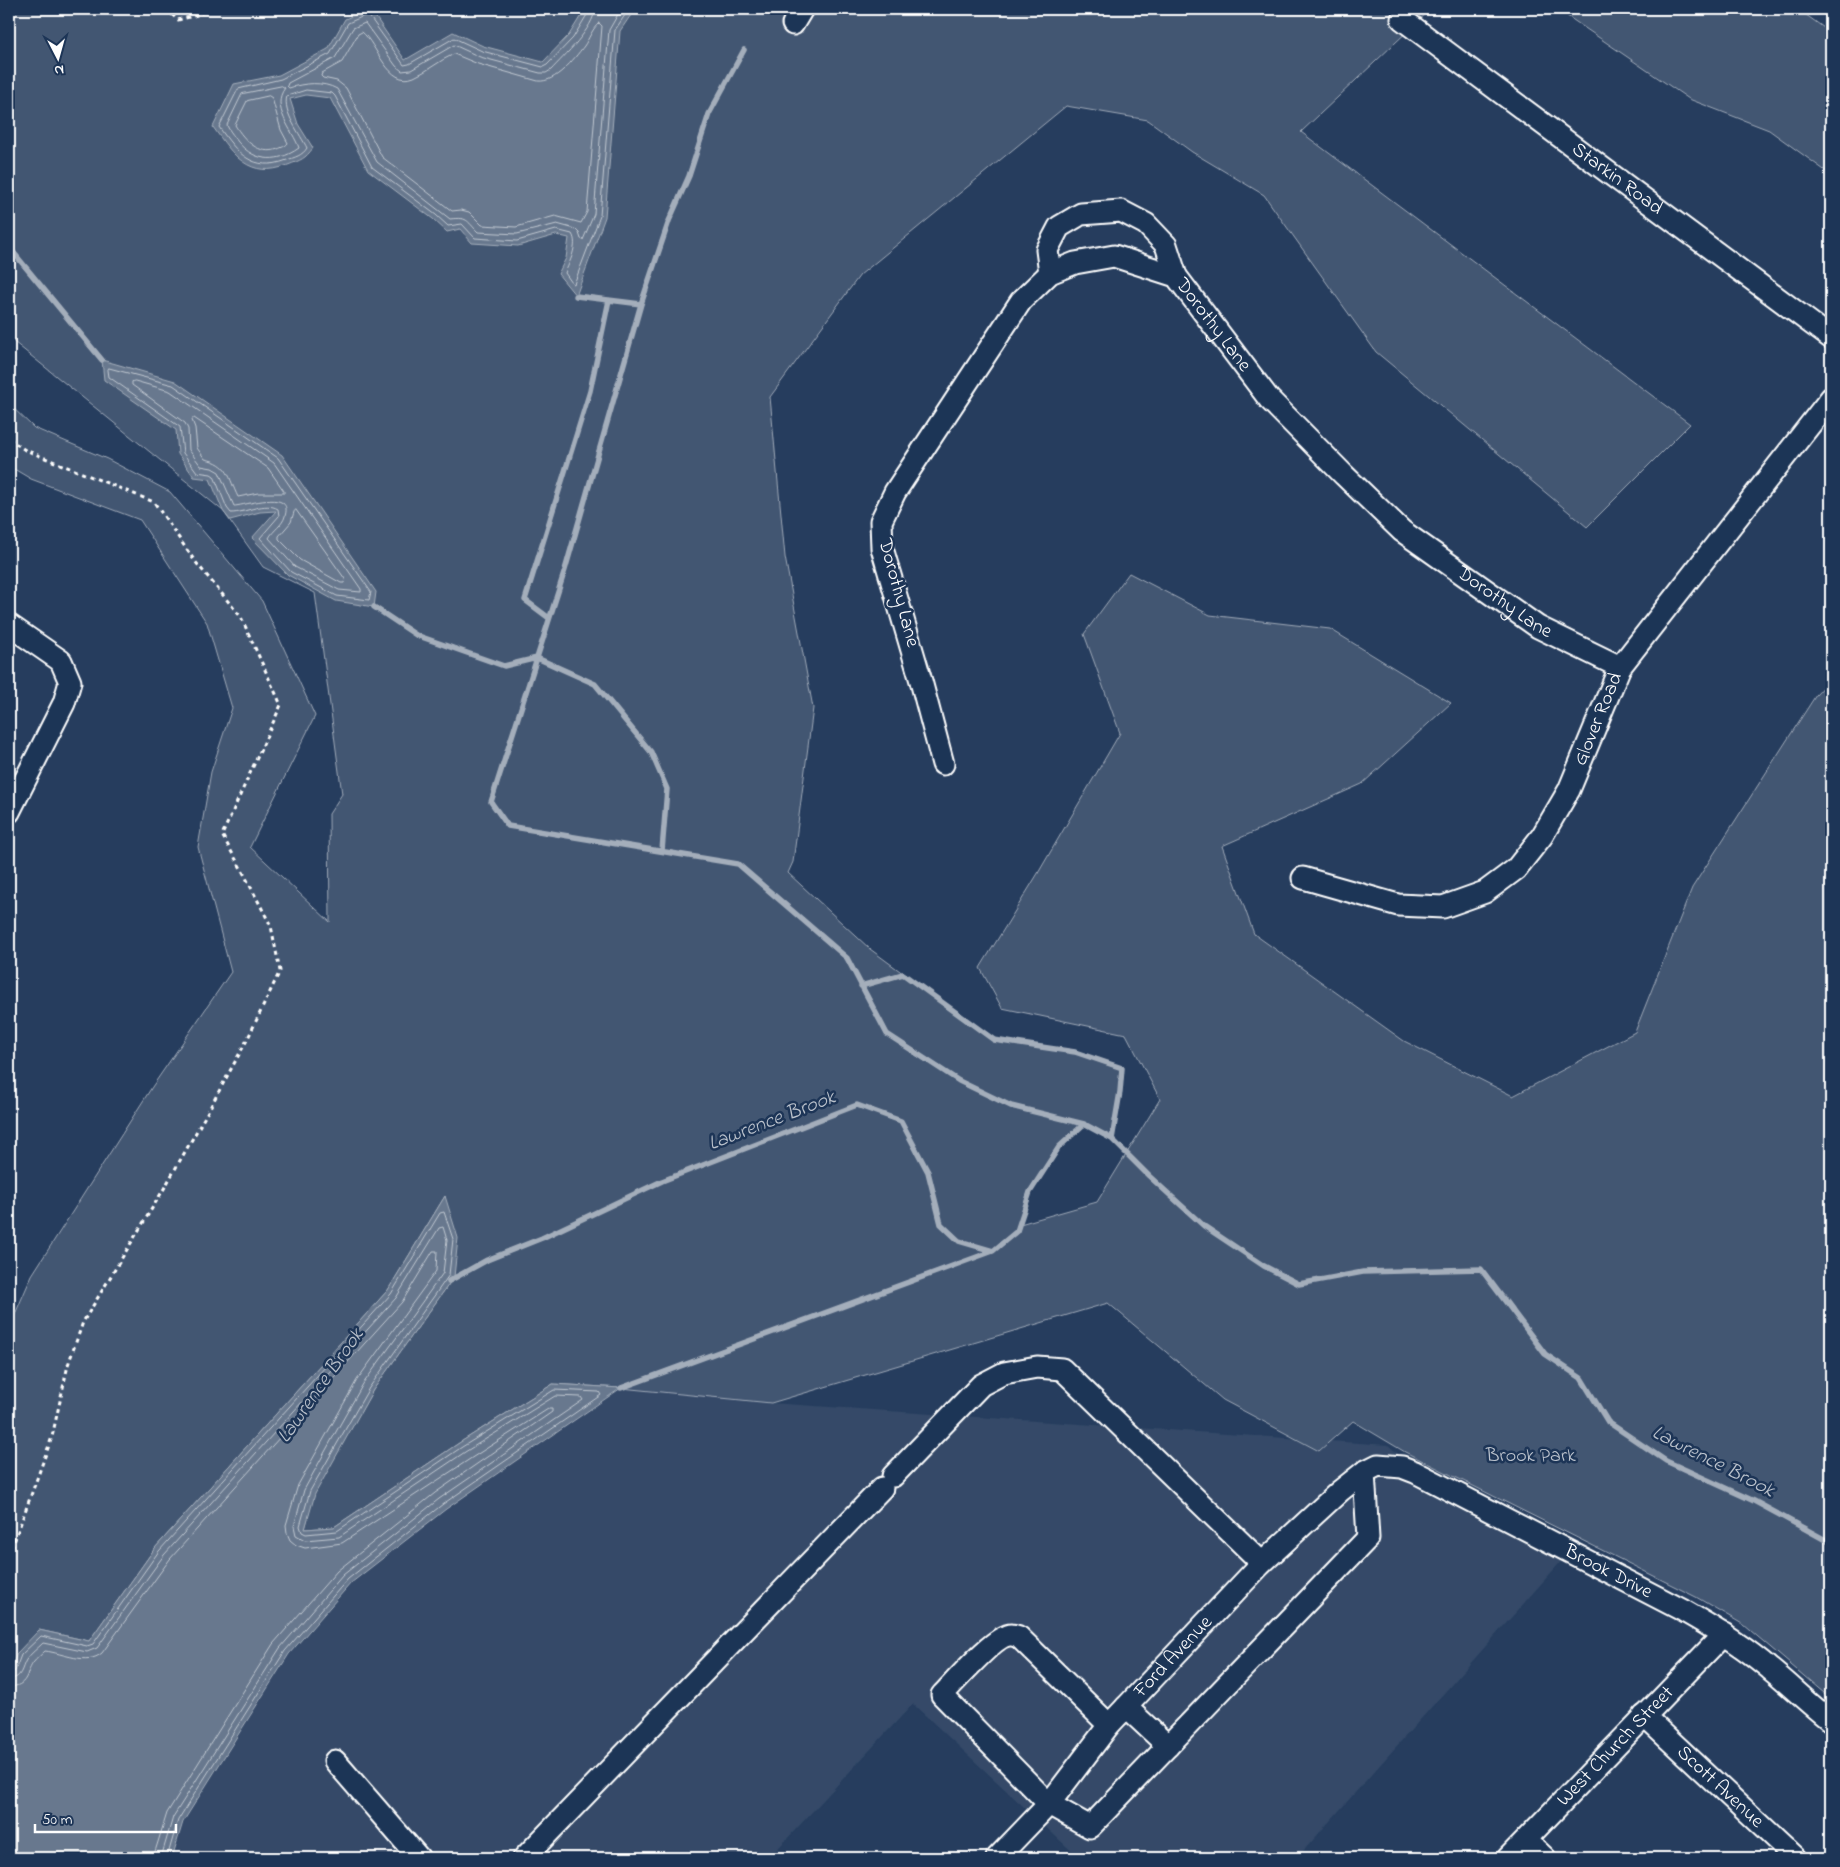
<svg xmlns="http://www.w3.org/2000/svg" width="1840" height="1867" viewBox="0 0 1840 1867" font-family="'Indie Flower',sans-serif">
<style>
.built{fill:#344a68}
.green{fill:#425672;stroke:#a0aab8}
.water{fill:#67788e;stroke:#a4aebb}
.lines{fill:none;stroke-linecap:round;stroke-linejoin:round}
.shore{stroke:#c2c9d2;stroke-width:1}
.stream{stroke:#a4aebb;stroke-width:5.5}
.minor-casing{stroke:#fff;stroke-width:25}
.path{stroke:#fff;stroke-width:3;stroke-dasharray:4 4;stroke-linecap:butt}
.minor{stroke:#1d3557;stroke-width:21}
.labels{text-anchor:middle;dominant-baseline:central;stroke-width:5;stroke-linejoin:round;paint-order:stroke}
.street-label{font-size:20px;fill:#fff;stroke:#1d3557}
.park-label{font-size:20px;fill:#bdc4ce;stroke:#1d3557}
.water-label{font-size:21px;font-style:italic;fill:#bbc2cc;stroke:#1d3557}
</style>
<rect width="100%" height="100%" fill="#263d5e"/>
<filter id="ink" filterUnits="userSpaceOnUse"><feTurbulence type="fractalNoise" baseFrequency=".02" numOctaves="2"/><feDisplacementMap in="SourceGraphic" scale="10" xChannelSelector="R" yChannelSelector="G"/><feConvolveMatrix kernelMatrix="1 2 1 2 8 2 1 2 1" color-interpolation-filters="sRGB"/></filter>
<g filter="url(#ink)">
<!-- built -->
<path class="built" d="M621 1388 771 1403 1388 1445 1413 1467 1574 1547 1297 1858H1079L913 1704 769 1858H172L183 1822 289 1654 351 1583 446 1509Z"/>
<!-- green -->
<path class="green" d="M9 9H1431L1301 132 1690 424 1587 527 1376 352 1264 195 1192 152 1148 120 1066 106 860 275 770 397 785 557 813 708 793 862 788 873 870 949 994 1040 1075 1052 1122 1068 1112 1139 1083 1124C1055 1151 1026 1185 1020 1224L1097 1202 1160 1099 1126 1034 1002 1008 980 968 1037 875 1120 733 1084 634 1129 573 1210 615 1330 629 1451 703 1362 784 1222 846 1254 934 1404 1041 1513 1096 1635 1032 1692 888 1816 695 1831 679V1699L1744 1625 1696 1597 1405 1452 1353 1421 1319 1451 1223 1400 1108 1303 771 1403 621 1388 553 1384 459 1443 334 1527 305 1529 314 1494 373 1390 454 1277 445 1196 388 1290 155 1548 89 1641 39 1630 9 1674V1328L32 1275 152 1087 231 972 198 847 211 772 232 708 207 623 140 520 31 479 9 466V404L34 428 107 459 170 492 262 601 315 716 250 847 330 922 329 814 342 794 315 593 263 567 223 511 9 338Z
M1557 9H1798L1831 33V175L1769 130 1689 99Z"/>
<!-- water -->
<path class="water" d="M368 9H370L405 60 453 32 483 46 543 62 569 35 585 9H635L620 31 605 217 576 296 558 274 566 258 569 238 556 235 518 246 472 243 460 229 447 232 433 219 368 170 330 98 306 95 290 99 298 124 313 148C305 159 301 160 288 165 249 180 233 155 213 127L234 84 279 75 328 49 345 19Z
M102 360 175 381 282 455 376 592 374 607 336 601 288 575 252 538 276 511 260 512 230 520 223 511 210 479 194 477 178 454 176 430 104 380Z
M445 1196 458 1238 454 1277 373 1390 315 1494 305 1529 334 1527 459 1443 553 1384 621 1388 446 1509 351 1583 289 1654 183 1822 172 1858H9V1674L17 1653 39 1630 89 1641 155 1548 388 1290Z"/>
<g class="lines">
<!-- shore -->
<path class="shore" d="M589 9 588 13 573 38 547 65 543 67 482 51 454 38 409 64 404 65 369 16 366 15 348 23 330 54 281 79 238 89 219 127C237 153 253 173 287 160 295 157 302 156 307 148 301 135 282 112 287 96L306 90 332 93 335 96 372 167 436 215 448 226 462 224 475 238 517 241 556 230 572 234C579 245 569 263 565 273L572 283 574 284 600 216 615 30 629 9
M595 9C594 28 564 56 551 70L546 73H540L480 57 454 45 411 70 402 71 396 66 365 23 353 28 335 58 288 83 287 86 289 88C304 83 323 81 337 89L377 162 450 219C468 217 466 220 478 232L517 234 557 224 575 229 579 233 581 239 583 240 594 214 609 30 621 9
M599 23 602 26 587 212 581 223 555 216 516 227 482 225 469 212 461 210 452 211 382 157 346 88 337 81 323 78 321 76 322 73 342 62 358 34 362 32C377 44 388 88 414 77 428 71 440 60 454 54L478 64 538 81C556 83 574 59 584 46 589 39 592 29 599 23Z
M282 86 285 88C270 107 293 130 299 148 275 165 251 161 235 138 232 133 228 129 227 125L242 94Z
M269 96 272 98 281 130 288 143C285 147 282 147 278 149 259 156 244 140 235 125L247 101Z
M109 368 173 385 278 458 371 592 369 600 337 596 291 572 260 538 279 516 278 509C265 501 246 513 231 513L227 508 214 476 211 474 197 472 183 453 180 427 109 377 108 370Z
M135 381 170 391 274 463 361 589V592L339 590 295 567 269 538C273 530 283 525 285 516 294 488 244 506 234 506L219 472 212 468 201 466 189 450 188 429 185 423 132 385V382Z
M194 418 268 468 284 491V493H258L238 497C228 477 230 464 205 459L197 448 195 428 192 420Z
M296 510 345 579 344 583H341L300 560 279 539V536L291 522 294 512Z
M9 1673 15 1671 21 1655 41 1636 87 1646 93 1644 159 1551 391 1294 440 1213 444 1212 453 1239 449 1275 369 1388 310 1491 300 1526 302 1532 306 1534 337 1531 462 1447 554 1390 599 1392 601 1395 443 1504 348 1579 285 1651 178 1820 167 1858
M9 1679C22 1679 21 1669 26 1660 30 1654 38 1648 43 1643L87 1652 97 1648 164 1555 396 1298 439 1228 443 1227 447 1240 443 1273 363 1384 337 1430 304 1490 294 1526 296 1535 305 1540 339 1537 465 1452 555 1396 581 1397 583 1400 439 1499 343 1575 280 1648 173 1817 161 1858
M9 1687C28 1686 25 1675 33 1663 36 1659 41 1655 45 1651 63 1653 87 1666 102 1653L170 1559 402 1302 433 1251H437L436 1271 357 1380 298 1485 286 1525 287 1533 290 1540 296 1545 305 1548 342 1543 470 1459 548 1409H552V1412L435 1493 337 1571 273 1644 167 1813 153 1858"/>
<!-- stream -->
<path class="stream" d="M744 50 709 114 689 176 669 221 641 304 565 570 491 802 508 826 738 864 847 958 887 1034 959 1081 1011 1106 1084 1124
M9 247 102 360
M576 296 641 304
M374 607 416 635 504 666 537 658 595 684 651 752 667 789 662 851
M549 618 525 600 590 391 609 300
M861 986 903 974 994 1040 1075 1052 1122 1068 1120 1092 1112 1139
M449 1281 487 1260 542 1238 662 1181 857 1105 901 1121 928 1172 941 1224 959 1241 993 1251 1017 1231 1030 1192 1059 1147 1084 1124 1112 1139 1149 1176 1204 1226 1264 1266 1299 1284 1363 1272 1481 1269 1545 1354 1581 1378 1608 1422 1666 1461 1754 1501 1831 1543
M621 1388 993 1251"/>
<defs>
<g id="minor">
<path id="s1" d="M1402 19 1831 338"/>
<path d="M793 24 802 9"/>
<path d="M1050 273 1047 250 1059 227 1081 214 1121 211 1146 224 1166 245 1176 276"/>
<path d="M9 625 61 661 70 682 64 703 9 812"/>
<path id="s2" d="M943 764 921 681 882 548 881 521 895 492 1021 301 1050 273 1075 263 1114 256 1176 276 1269 399 1344 475 1402 531 1538 627 1620 667"/>
<path id="s3" d="M1303 878 1398 905 1443 907 1485 892 1516 869 1542 836 1569 790 1620 667 1831 398"/>
<path d="M893 1476 981 1385 1004 1373 1037 1367 1062 1369 1262 1563"/>
<path d="M1126 1707 1168 1746"/>
<path id="s4" d="M1644 1716 1796 1858"/>
<path d="M1109 1725 1019 1637C1016 1636 1014 1635 1011 1635 996 1634 954 1683 942 1695L1049 1804 1090 1827 1368 1538 1364 1472"/>
<path d="M335 1761 419 1858"/>
<path d="M1526 1840 1545 1858"/>
<path d="M524 1858 882 1488"/>
<path id="s5" d="M997 1858 1049 1804 1109 1725 1262 1563 1340 1491 1364 1472 1378 1465 1402 1467 1415 1472 1684 1611C1714 1628 1744 1646 1770 1669 1791 1686 1810 1705 1831 1721"/>
<path id="s6" d="M1508 1858 1724 1634"/>
</g>
</defs>
<!-- minor casing -->
<use href="#minor" class="minor-casing"/>
<!-- path -->
<path class="path" d="M166 9 178 20 197 15 209 9
M9 439 25 450 154 502 194 560 241 617 281 705 222 835 243 872 271 926 280 971 247 1040 207 1113 165 1187 83 1322 68 1365 52 1437 9 1556"/>
<!-- minor -->
<use href="#minor" class="minor"/>
</g>
</g>
<g class="labels">
<!-- street labels -->
<g class="street-label">
<text stroke="none"><textPath href="#s1" startOffset="268">Starkin Road</textPath></text>
<text stroke="none"><textPath href="#s2" startOffset="746">Dorothy Lane</textPath></text>
<text transform="translate(898 593) rotate(75)">Dorothy Lane</text>
<text stroke="none"><textPath href="#s2" startOffset="1151">Dorothy Lane</textPath></text>
<text stroke="none"><textPath href="#s3" startOffset="399">Glover Road</textPath></text>
<text stroke="none"><textPath href="#s5" startOffset="805">Brook Drive</textPath></text>
<text stroke="none"><textPath href="#s5" startOffset="268">Ford Avenue</textPath></text>
<text stroke="none"><textPath href="#s6" startOffset="155">West Church Street</textPath></text>
<text stroke="none"><textPath href="#s4" startOffset="104">Scott Avenue</textPath></text>
</g>
<!-- park labels -->
<g class="park-label">
<text x="1531" y="1456">Brook Park</text>
</g>
<!-- water labels -->
<g class="water-label">
<text transform="translate(772 1121) rotate(-21)">Lawrence Brook</text>
<text transform="translate(321 1386) rotate(-55)">Lawrence Brook</text>
<text transform="translate(1713 1462) rotate(27)">Lawrence Brook</text>
</g>
</g>
<!-- margin -->
<rect width="1840" height="1867" fill="none" stroke="#1d3557" stroke-width="30"/>
<rect x="15" y="15" width="1810" height="1837" fill="none" stroke="#fff" stroke-width="2" filter="url(#ink)"/>
<!-- north arrow -->
<g transform="translate(58 58) rotate(174)" stroke="#1d3557" stroke-width="4" paint-order="stroke">
<path d="M0-4L9 19L0 12L-9 19Z" fill="#ffffff"/>
<text y="-8" font-size="14" font-weight="bold" text-anchor="middle" fill="#ffffff">N</text>
</g>
<!-- scale -->
<path d="M35 1824v8h141v-8" fill="none" stroke="#ffffff" stroke-width="2.5"/>
<text x="42" y="1824" font-size="15" fill="#ffffff" stroke="#1d3557" stroke-width="4" paint-order="stroke">50 m</text>
</svg>
